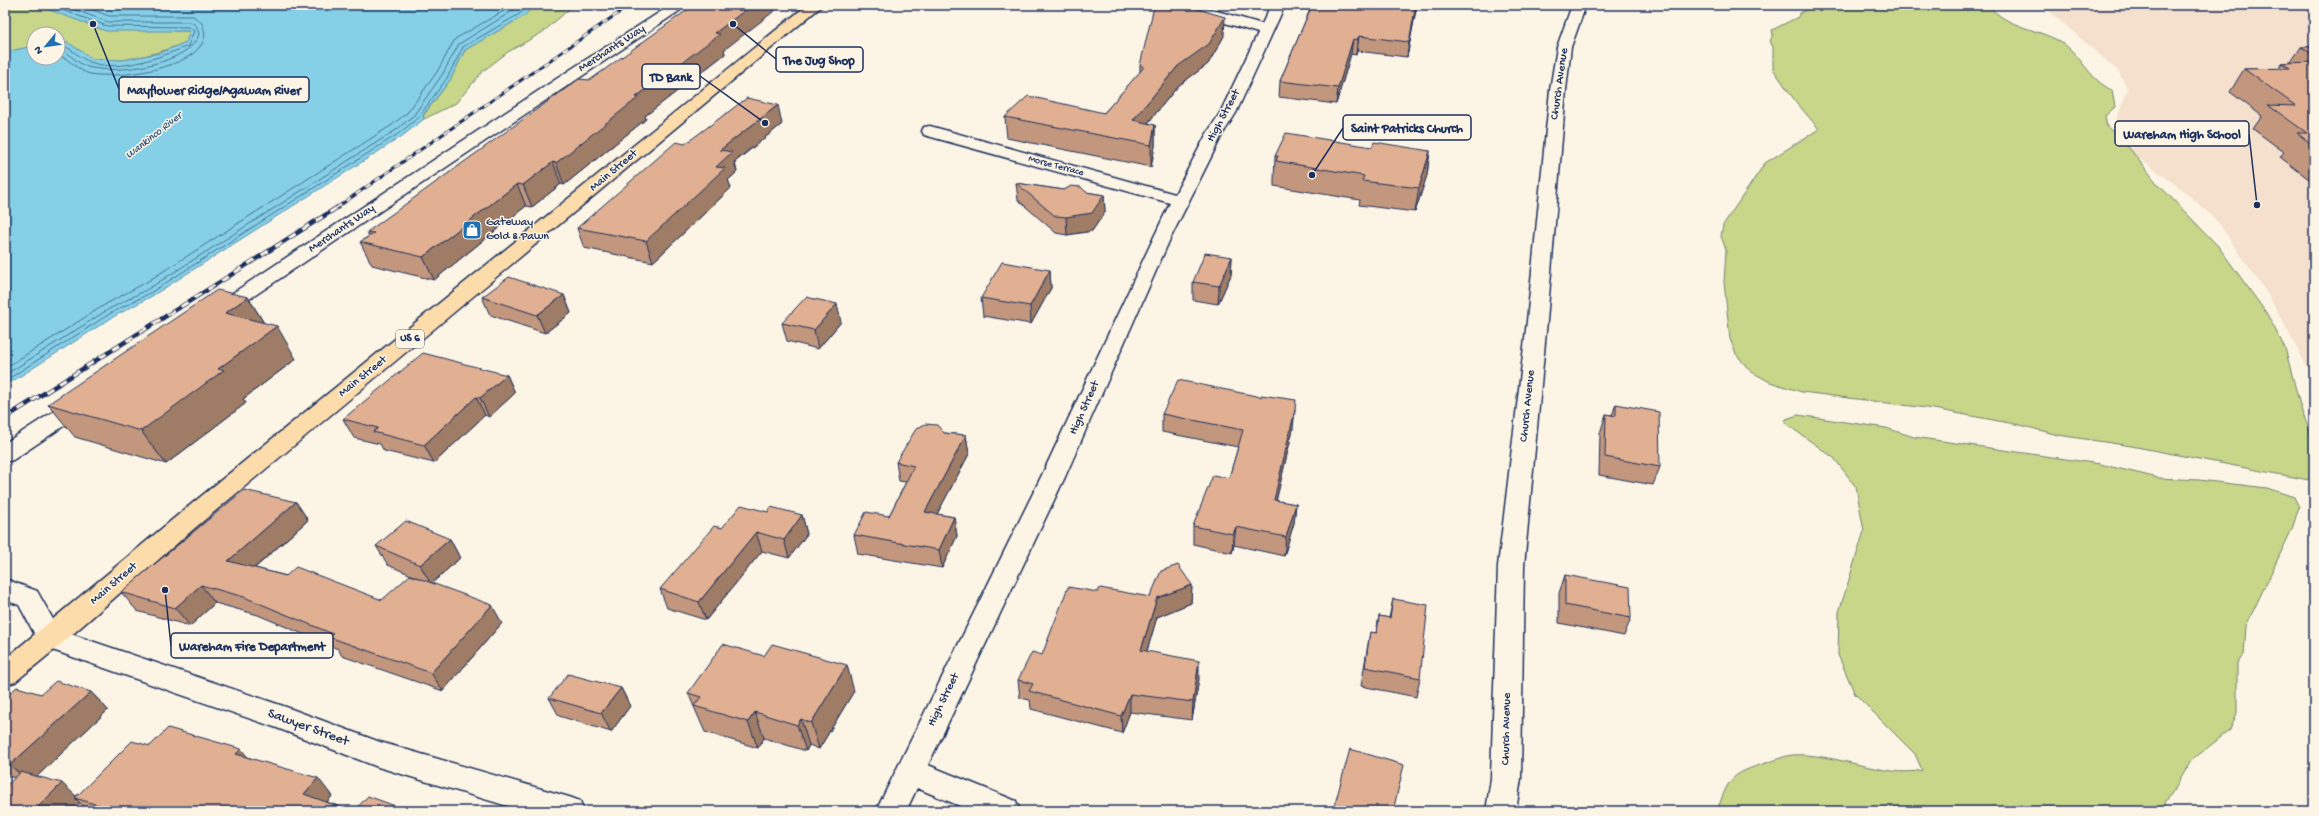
<svg xmlns="http://www.w3.org/2000/svg" width="2319" height="816" viewBox="0 0 2319 816" font-family="'Gochi Hand',sans-serif">
<style>
.built{fill:#f4e0cc}
.green{fill:#c8d689;stroke:#728274}
.water{fill:#86d0e7;stroke:#5b90b0}
.lines{fill:none;stroke-linecap:round;stroke-linejoin:round}
.shore{stroke:#466f95;stroke-width:1}
.minor-casing{stroke:#1b2f5e;stroke-width:3}
.primary-casing{stroke:#1b2f5e;stroke-width:3}
.minor{fill:#fcf5e5;fill-rule:evenodd}
.primary{fill:#fddcac;fill-rule:evenodd}
.rail-far1-casing{stroke:#1b2f5e;stroke-width:3}
.rail-casing{stroke:#1b2f5e;stroke-width:4.5}
.rail-far1{stroke:#fcf5e5;stroke-width:2;stroke-dasharray:6;stroke-linecap:butt}
.rail{stroke:#fcf5e5;stroke-width:3;stroke-dasharray:8;stroke-linecap:butt}
.wall{fill:#c2977e;stroke:#1b2f5e}
.shaded-wall{fill:#9e7b66;stroke:#1b2f5e}
.building{fill:#e1b092;stroke:#1b2f5e}
.labels{text-anchor:middle;dominant-baseline:central;stroke-width:3;stroke-linejoin:round;paint-order:stroke}
.far-street-label{font-size:10px;fill:#1b2f5e;stroke:#fcf5e5}
.far-water-label{font-size:11px;font-style:italic;fill:#365780;stroke:#fcf5e5}
.shield{fill:#fcf5e5;stroke:#5e6a86;stroke-width:1}
.shield-label{font-size:11px;font-weight:bold;fill:#1b2f5e}
.street-label{font-size:12px;fill:#1b2f5e;stroke:#fcf5e5}
.poi-label{font-size:12px;fill:#1b2f5e;stroke:#fcf5e5;text-anchor:start}
.near-street-label{font-size:14px;fill:#1b2f5e;stroke:#fcf5e5}
.leader{fill:none;stroke:#1b2f5e;stroke-width:1.5}
.callout-dot{fill:#1b2f5e;stroke:#fcf5e5;stroke-width:1.5}
.callout{fill:#fcf5e5;stroke:#1b2f5e;stroke-width:1.5}
.callout-label{font-size:13px;text-anchor:middle;font-weight:bold;fill:#1b2f5e}
</style>
<rect width="100%" height="100%" fill="#fcf5e5"/>
<filter id="ink" filterUnits="userSpaceOnUse"><feTurbulence type="fractalNoise" baseFrequency=".025" numOctaves="2"/><feDisplacementMap in="SourceGraphic" scale="8" xChannelSelector="R" yChannelSelector="G"/><feConvolveMatrix kernelMatrix="1 2 1 2 8 2 1 2 1" color-interpolation-filters="sRGB"/></filter>
<g filter="url(#ink)">
<!-- built -->
<path class="built" d="M2042 5H2314V380L2269 296 2217 221 2182 189 2116 142 2111 133 2128 89 2118 71Z"/>
<!-- green -->
<path class="green" d="M5 5H185L174 31H190L187 42C163 52 118 66 93 59 80 56 73 41 58 42V34H34V46L5 53Z
M535 5H574L543 32 508 52 483 71 456 103 424 119 423 116 450 80 465 50 524 16Z
M1816 5H1989C2005 28 2042 29 2064 44 2076 53 2083 65 2093 76 2098 82 2105 86 2112 91L2115 107 2105 116 2107 127 2121 138 2122 142 2130 149 2156 182 2218 246 2267 314 2285 348 2301 409 2314 442V481L2131 446 2058 435 2020 425 1934 409 1802 392 1770 382 1750 371 1736 354 1730 339 1724 282 1726 250 1721 236 1723 225 1765 163 1819 129 1796 102 1773 69V47L1770 41 1773 35 1772 30 1798 17 1800 13Z
M1798 415 1886 428 1914 437 2100 464 2158 478 2199 480 2267 488 2294 497 2299 507 2292 529 2246 626 2244 655 2237 663V713L2230 730 2192 760 2165 804 2164 811H1717C1729 777 1731 774 1766 763 1774 761 1783 756 1792 755 1833 752 1887 779 1922 770L1915 754 1855 694 1838 655 1839 612 1864 531 1856 487 1834 458 1785 423 1786 419Z"/>
<!-- water -->
<path class="water" d="M36 5H535L524 16 465 50 450 80 423 115 424 119 401 137 152 296 113 317 5 386V52L34 46V58H58V42L64 40 93 59 123 60 160 53 186 42 190 31H106Z"/>
<g class="lines">
<!-- shore -->
<path class="shore" d="M48 5 107 26 189 27 194 31 188 46C160 57 120 73 90 62 78 58 72 46 58 45
M58 50H63C71 56 79 64 88 67 114 75 191 64 199 34L196 25 190 22H108L62 5
M58 56C71 58 77 71 90 74 115 79 196 69 204 39 206 35 203 28 203 24L193 16H109L80 5
M5 368 106 304 145 283 392 125 408 112 437 72 455 39 514 5
M5 375 109 309 148 289 396 130 414 115 442 75 459 44 522 5
M5 381 111 313 150 293 398 134 418 118 447 78 463 47 521 13 529 5"/>
<defs>
<path id="minor" d="M671 5H688L224 316 217 318 210 316 207 312 210 308 573 68Z
M1174 5H1196L1262 24 1271 5H1285L1236 113 1222 135 1170 239 1065 477 928 765 1016 801 1020 811H972L917 788 906 811H876L1041 477 1170 203 924 135 922 131 924 127 930 126 1175 194 1206 135 1220 113 1258 33 1176 8Z
M1572 5H1586L1571 47 1566 90 1547 321 1524 566 1521 778 1516 811H1486L1491 778 1498 566 1527 321 1550 90 1557 47Z
M84 395 92 397 95 402 92 407 13 460 5 462V443L76 397Z
M5 579 37 591 59 630 286 707 380 742 569 797 580 801 584 811H524L378 767 277 728 41 646 19 605 5 600Z"/>
<path id="primary" d="M807 5H823L196 527 59 646 15 682 5 685V659L178 515Z"/>
</defs>
<!-- minor casing -->
<use href="#minor" class="minor-casing"/>
<!-- primary casing -->
<use href="#primary" class="primary-casing"/>
<!-- minor -->
<use href="#minor" class="minor"/>
<!-- primary -->
<use href="#primary" class="primary"/>
<defs>
<path id="rail-far1" d="M336 208 630 5"/>
<path id="rail" d="M5 418 338 207"/>
</defs>
<!-- rail-far1 casing -->
<use href="#rail-far1" class="rail-far1-casing"/>
<!-- rail casing -->
<use href="#rail" class="rail-casing"/>
<!-- rail-far1 -->
<use href="#rail-far1" class="rail-far1"/>
<!-- rail -->
<use href="#rail" class="rail"/>
</g>
<!-- wall -->
<path class="wall" d="M1027 5H1038L1035 7Z
M1312 5 1416 10 1407 57 1357 51 1356 55 1351 54 1336 104 1279 97 1280 81Z
M1224 36 1208 64 1178 86 1148 123 1155 125V146L1151 167 1007 138 1005 117 1104 113 1140 72V65Z
M2301 47H2314V183L2280 157 2284 152 2253 129 2262 116 2230 92 2244 69H2278L2282 63 2291 62Z
M724 50 725 54 645 116 646 119 564 185 561 184 532 207 526 206 434 280 372 265 360 242 369 236 367 232Z
M782 124 735 162 737 172 728 180 731 188 653 262 584 248 577 228Z
M1372 147 1430 151 1427 175 1415 212 1359 205 1360 200 1274 186V180L1275 156Z
M1016 183 1064 190 1086 192 1104 195 1105 212 1092 231 1067 235 1056 233 1018 200Z
M1232 257 1231 275 1218 304 1193 300V282Z
M1050 270 1051 288 1031 324 983 316 981 298Z
M564 295 571 313 545 333 490 315 482 297Z
M248 297 264 323 296 359 243 399 246 403 166 464 75 437 48 404Z
M841 322 818 349 787 341 782 323Z
M507 375 515 393 489 417 485 415 434 463 384 451 380 444 354 438 343 419Z
M1616 404 1660 467 1653 485 1599 475 1600 433 1606 414 1612 415Z
M1162 414 1293 429 1276 501 1296 504 1294 523 1284 556 1234 545 1232 553 1193 544V526L1229 478 1238 447 1162 432Z
M944 433 966 435 969 454 937 514 954 517 957 536 942 568 858 554 854 535 889 516 906 482 899 481 896 462Z
M296 502 308 520 255 568 382 600 423 580 388 565 376 546 450 539 460 558 432 583 502 623 443 691 342 656 338 649 258 615 215 603 190 626 137 611 121 592Z
M768 512 802 515 807 534 789 558 762 551 706 620 667 608 660 589 722 528Z
M1565 575 1631 618 1624 636 1559 623V593Z
M1192 585 1191 603 1157 617 1147 651 1199 679 1192 720 1130 712 1122 733 1031 709 1030 700 1020 698 1018 680 1042 655 1098 592 1150 597Z
M1393 599 1420 678 1416 697 1361 686 1370 632 1376 633 1379 616 1389 618Z
M621 688 630 706 611 732 559 716 549 698Z
M854 691 819 749 809 745 806 751 764 738 758 748 705 732 688 693Z
M91 692 108 710 37 776 76 796 150 746 248 757 332 796 327 802 351 811H89L80 803 15 778 5 775V697L41 694Z"/>
<!-- shaded-wall -->
<path class="shaded-wall" d="M752 5H782L724 50 725 54 645 116 646 119 564 185 556 163 715 33Z
M1416 5V10L1407 57 1409 42Z
M1225 17 1224 36 1208 64 1178 86 1133 141V120L1178 66Z
M1359 36 1357 51 1356 55 1357 40Z
M1353 39 1351 54 1336 104 1338 88Z
M778 105 782 124 734 162 737 172 728 180 731 188 653 262 646 241 716 167 720 150Z
M1155 125V146L1151 167V145Z
M1430 151 1427 175 1415 212 1419 188Z
M553 162 561 184 532 207 523 185Z
M517 184 526 206 434 280 423 257Z
M1104 195 1105 212 1092 231 1067 235 1066 217Z
M1232 257 1231 275 1218 304 1219 286Z
M1050 270 1051 288 1031 324 1030 306Z
M564 295 571 313 545 333 537 315Z
M248 297 268 330 225 313Z
M837 304 841 322 818 349 814 330Z
M277 326 296 359 243 399 246 403 166 464 141 431 218 369Z
M507 375 515 393 489 417 480 398Z
M476 397 485 415 434 463 424 445Z
M1295 410 1293 429 1272 519 1274 500Z
M966 435 969 454 928 531 925 512Z
M296 502 308 520 242 579 228 561Z
M1296 504 1294 523 1284 556 1286 537Z
M802 515 807 534 789 558 784 540Z
M954 517 957 536 942 568 939 550Z
M1236 527 1234 545 1232 553 1233 534Z
M756 532 762 551 706 620 699 602Z
M450 539 460 558 431 584 420 565Z
M201 585 215 603 190 626 175 608Z
M1192 585 1191 603 1157 617 1142 668 1141 650 1157 598Z
M492 605 502 623 443 691 431 673Z
M1199 661V679L1192 720 1193 702Z
M847 665 854 691 819 749 811 723Z
M621 688 630 706 611 732 601 713Z
M91 692 108 710 30 783 10 765Z
M1130 694V712L1122 733 1121 716Z
M755 712 764 738 758 748 748 722Z
M801 719 809 745 806 751 797 725Z
M241 749 256 767 236 754Z
M318 778 332 796 319 811 304 794Z
M62 783 79 799 75 798 80 803 72 811H34Z"/>
<!-- building -->
<path class="building" d="M694 5H752L715 33 720 34 636 97H639L556 163 553 162 523 185 517 184 423 257 360 242 374 233 367 232 579 79 590 80Z
M1156 5H1184L1225 17 1209 44 1178 66 1133 120 1155 125 1151 145 1005 117 1028 96 1104 113 1144 67 1140 65 1154 7Z
M1312 5H1416L1409 42 1359 36 1357 40 1353 39 1338 88 1280 81Z
M2301 47H2314V55Z
M2314 62V146L2297 133H2307L2268 105 2296 106 2244 69 2290 68 2282 63Z
M747 98 778 105 720 150 732 152 716 167 725 168 646 241 577 228 676 142 685 144Z
M1286 133 1372 147 1374 142 1430 151 1419 188 1362 181 1364 176 1276 161 1278 156H1275Z
M1016 183 1064 190 1071 186 1081 187 1086 192 1104 195 1092 213 1066 217 1055 216Z
M1205 253 1232 257 1219 286 1193 282Z
M1002 262 1050 270 1030 306 981 298Z
M509 277 564 295 537 315 482 297Z
M217 290 248 297 225 313 277 326 218 369 224 370 141 431 48 404Z
M806 297 837 304 814 330 782 323Z
M423 353 507 375 480 398 476 397 424 445 373 432 378 428 343 419Z
M1178 380 1261 397V395L1296 400 1295 410 1274 500 1296 504 1286 537 1236 527 1233 534 1193 526 1213 475 1229 478 1243 430 1162 414Z
M1616 404 1659 412 1660 467 1605 457 1606 414 1616 416Z
M925 424 937 425 944 433 966 435 925 512 954 517 939 550 854 535 866 512 889 516 914 466 896 462 916 429Z
M244 490 296 502 228 561 286 576 296 567 382 600 410 575 492 605 431 673 329 637 333 634 244 597 201 585 175 608 121 592Z
M741 505 768 512 771 507 802 515 784 540 756 532 699 602 660 589 714 526 722 528Z
M406 521 450 539 420 565 376 546Z
M1178 565 1192 585 1157 598 1141 650 1199 661 1193 702 1130 694 1121 716 1029 691 1033 684 1018 680 1032 652 1042 655 1068 587 1098 592 1100 588 1150 597 1161 571Z
M1565 575 1630 587 1631 618 1565 605Z
M1393 599 1428 605 1420 678 1365 667 1370 632 1377 633 1379 616 1390 618Z
M723 644 764 656 772 644 847 665 811 723 801 719 797 725 755 712 748 722 694 706 701 697 688 693Z
M568 674 621 688 601 713 549 698Z
M56 681 91 692 10 765 5 763V697L17 687 41 694Z
M168 728 241 749 236 754 318 778 304 794 351 811H118L75 798 132 741 150 746Z
M1350 749 1404 765 1393 811H1333Z
M21 772 62 783 34 811H5V787Z
M368 796 406 810V811H354Z"/>
</g>
<!-- icons -->
<defs>
<symbol id="shop-square" viewBox="-11 -11 22 22"><rect x="-9" y="-9" width="18" height="18" rx="4" fill="#1f6fb2" stroke="#fcf5e5"/><path d="M-5-2.5h2.3a2.7 3.5 0 0 1 5.4 0H5L5.5 6h-11ZM-1.5-2.5h3a1.5 2.3 0 0 0-3 0Z" fill="#fff"/></symbol>
</defs>
<g fill-rule="evenodd">
<use href="#shop-square" x="461" y="219" width="22" height="22"/>
</g>
<g class="labels">
<!-- far-street labels -->
<g class="far-street-label">
<text transform="translate(1056 166) rotate(15)">Morse Terrace</text>
</g>
<!-- far-water labels -->
<g class="far-water-label">
<text transform="translate(154 136) rotate(-38)">Wankinco River</text>
</g>
<!-- shield labels -->
<rect class="shield" x="396" y="330" width="28" height="18" rx="3"/>
<g class="shield-label">
<text x="410" y="339">US 6</text>
</g>
<!-- street labels -->
<g class="street-label">
<text transform="translate(612 49) rotate(-33)">Merchants Way</text>
<text transform="translate(1560 84) rotate(-82)">Church Avenue</text>
<text transform="translate(1224 116) rotate(-62)">High Street</text>
<text transform="translate(614 171) rotate(-40)">Main Street</text>
<text transform="translate(342 229) rotate(-34)">Merchants Way</text>
<text transform="translate(363 377) rotate(-39)">Main Street</text>
<text transform="translate(1528 406) rotate(-84)">Church Avenue</text>
<text transform="translate(1085 408) rotate(-66)">High Street</text>
<text transform="translate(114 584) rotate(-41)">Main Street</text>
<text transform="translate(944 700) rotate(-64)">High Street</text>
<text transform="translate(1507 729) rotate(-89)">Church Avenue</text>
</g>
<!-- poi labels -->
<g class="poi-label">
<text x="486" y="223">Gateway<tspan x="486" dy="14">Gold &amp; Pawn</tspan></text>
</g>
<!-- near-street labels -->
<g class="near-street-label">
<text transform="translate(308 728) rotate(20)">Sawyer Street</text>
</g>
</g>
<!-- callouts -->
<path class="leader" d="M733 24L776 59M765 123L700 76M93 24L119 89M1312 175L1343 128M2257 205L2249 134M165 590L171 646"/>
<g class="callout-dot">
<circle cx="733" cy="24" r="4"/>
<circle cx="765" cy="123" r="4"/>
<circle cx="93" cy="24" r="4"/>
<circle cx="1312" cy="175" r="4"/>
<circle cx="2257" cy="205" r="4"/>
<circle cx="165" cy="590" r="4"/>
</g>
<g class="callout">
<rect x="776" y="47" width="87" height="25" rx="4"/>
<rect x="642" y="64" width="58" height="25" rx="4"/>
<rect x="119" y="77" width="190" height="25" rx="4"/>
<rect x="1343" y="115" width="128" height="25" rx="4"/>
<rect x="2115" y="121" width="134" height="25" rx="4"/>
<rect x="171" y="633" width="162" height="25" rx="4"/>
</g>
<g class="callout-label">
<text x="819" y="64">The Jug Shop</text>
<text x="671" y="81">TD Bank</text>
<text x="214" y="94">Mayflower Ridge/Agawam River</text>
<text x="1407" y="132">Saint Patricks Church</text>
<text x="2182" y="138">Wareham High School</text>
<text x="252" y="650">Wareham Fire Department</text>
</g>
<!-- margin -->
<rect width="2319" height="816" fill="none" stroke="#fcf5e5" stroke-width="20"/>
<rect x="10" y="10" width="2299" height="796" fill="none" stroke="#1b2f5e" stroke-width="1.5" filter="url(#ink)"/>
<!-- north arrow -->
<g transform="translate(46 46) rotate(241)"><circle r="19" fill="#fcf5e5" stroke="#a2a6af"/>
<path d="M0-3L7 15L0 10L-7 15Z" fill="#1f6fb2"/>
<text y="-6" font-size="11" font-weight="bold" text-anchor="middle" fill="#1b2f5e">N</text>
</g>
</svg>
